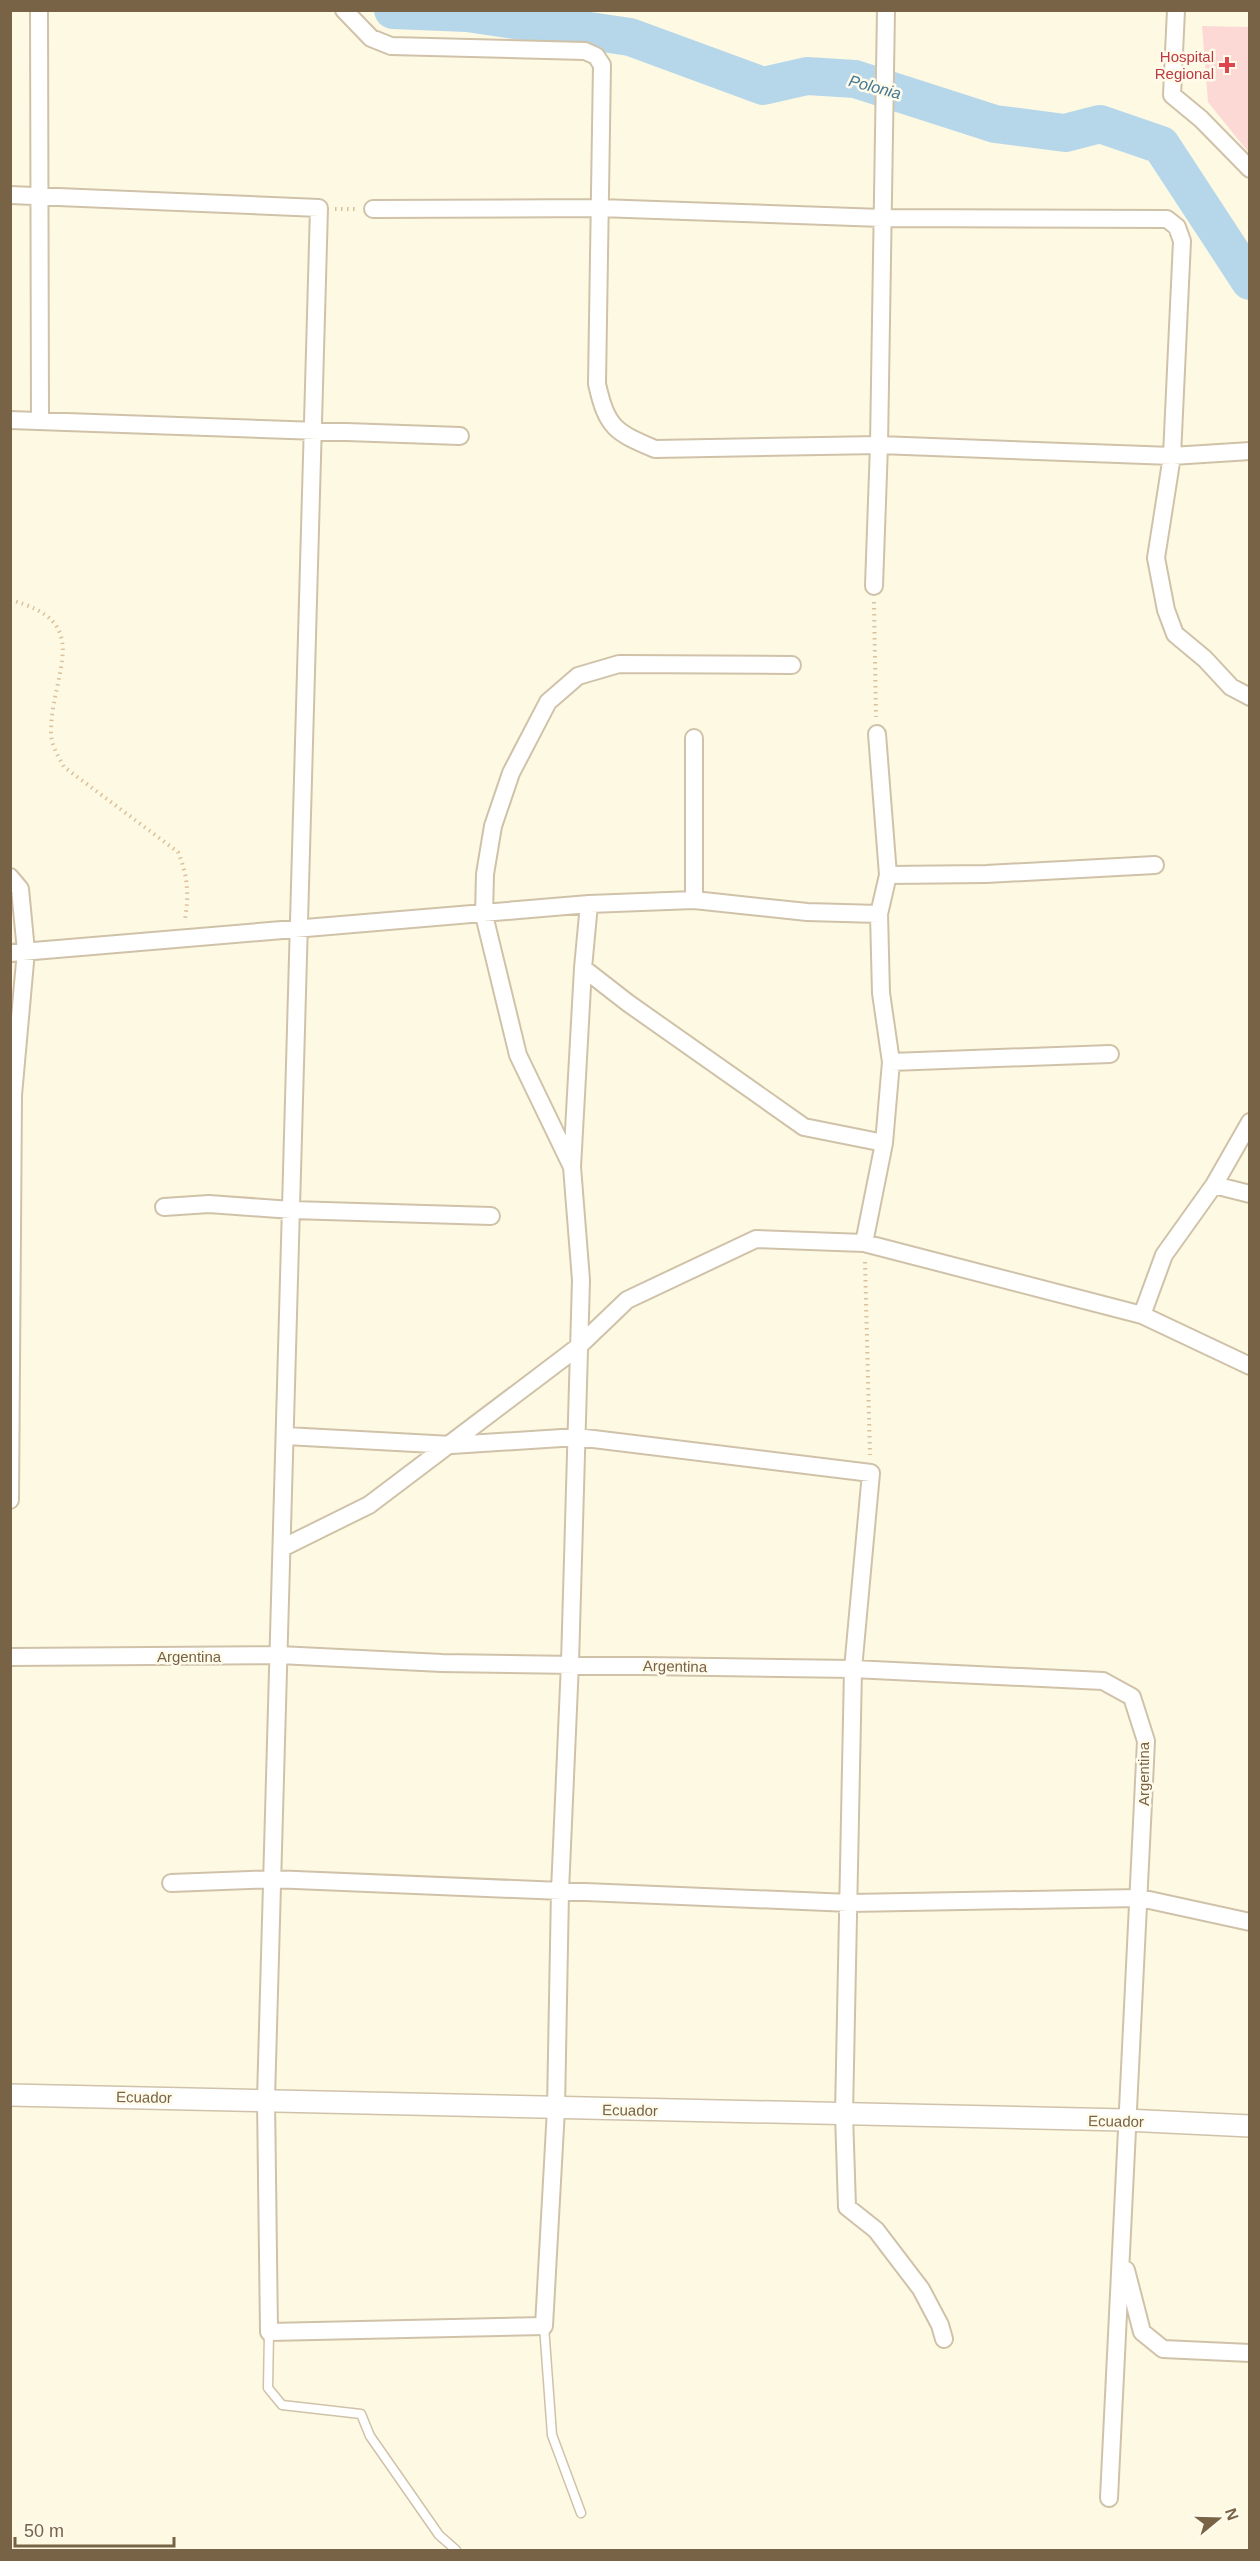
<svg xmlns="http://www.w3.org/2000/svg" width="1260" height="2561" viewBox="0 0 1260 2561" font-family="Arial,sans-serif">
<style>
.medical{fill:#fdd9d5}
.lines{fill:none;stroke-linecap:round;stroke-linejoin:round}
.river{stroke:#b6d7ea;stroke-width:38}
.service-casing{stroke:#d0c2a9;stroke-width:11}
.minor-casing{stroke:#d0c2a9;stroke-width:20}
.tertiary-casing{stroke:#d0c2a9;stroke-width:24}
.path{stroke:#dbc19b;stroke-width:4;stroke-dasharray:1.5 4.5;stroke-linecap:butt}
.service{stroke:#fff;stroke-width:8}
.minor{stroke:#fff;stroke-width:16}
.tertiary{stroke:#fff;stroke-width:21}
.health-dot{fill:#e0444e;stroke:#fffbeb;stroke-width:2}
.labels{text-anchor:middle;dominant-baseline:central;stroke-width:5;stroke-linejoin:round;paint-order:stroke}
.health-label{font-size:15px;fill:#be3a42;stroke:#fffbeb;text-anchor:end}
.street-label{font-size:15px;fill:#796347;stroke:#fffbeb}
.water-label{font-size:16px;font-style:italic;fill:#417695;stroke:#fffbeb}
</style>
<rect width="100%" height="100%" fill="#fef9e3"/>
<!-- medical -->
<path class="medical" d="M1202 26 1249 27V153L1208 102Z"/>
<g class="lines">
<!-- river -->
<path class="river" d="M393 10 467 13 630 37 763 86 807 76 855 79 995 124 1065 133 1100 124 1161 145 1250 281"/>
<defs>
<path id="service" d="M544 2326 552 2435 581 2513
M269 2332 268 2388 282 2405 361 2414 370 2436 439 2535 456 2550"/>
<path id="minor" d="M39 10 40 421
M344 10 371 38 391 46 585 51 596 56 602 65 597 384C607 428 615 432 655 449L879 445 1172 456 1250 451
M1176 10 1172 95 1201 119 1250 169
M10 195 319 208 266 2099 269 2332 544 2326 556 2109 560 1891 570 1663 581 1280 572 1167 583 968
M373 209 599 208 882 218 1167 219 1177 227 1182 241 1172 456 1156 558 1166 610 1175 634 1205 659 1231 687 1250 697
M10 420 460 436
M874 586 879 445 886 10
M694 738V900
M888 875 986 874 1155 865
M10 877 20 889 26 951 13 1095 10 1500
M589 904 583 968 628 1003 804 1127 884 1143
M10 953 589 904 694 900 807 912 879 914
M891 1062 1110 1054
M572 1167 518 1055 484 915 485 874 493 826 511 773 548 702 578 676 619 664 792 665
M1214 1185 1250 1194
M164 1207 209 1204 292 1210 491 1216
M864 1243 884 1143 891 1062 881 993 879 914 888 875 877 734
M1142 1315 1164 1255 1214 1185 1250 1122
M286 1436 452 1445 577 1437 871 1473 853 1669 844 2114 847 2207 876 2230 921 2289 940 2325 944 2339
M282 1548 369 1505 578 1347 627 1300 756 1239 864 1243 1142 1315 1250 1366
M10 1657 279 1655 442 1663 853 1669 1103 1681 1132 1697 1146 1741 1109 2498
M171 1883 272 1879 850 1903 1140 1898 1250 1922
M1126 2270 1142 2332 1163 2349 1250 2353"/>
<path id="tertiary" d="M10 2095 1125 2120 1250 2126"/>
</defs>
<!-- service casing -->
<use href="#service" class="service-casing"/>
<!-- minor casing -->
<use href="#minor" class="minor-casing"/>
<!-- tertiary casing -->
<use href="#tertiary" class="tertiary-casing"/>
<!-- path -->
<path class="path" d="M335 209H358
M10 600C96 622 51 672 51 732 51 745 58 756 64 767L178 852C188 876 189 894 185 919
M874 602 876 717
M865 1262 870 1455"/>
<!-- service -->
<use href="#service" class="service"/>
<!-- minor -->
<use href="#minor" class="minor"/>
<!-- tertiary -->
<use href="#tertiary" class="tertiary"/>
</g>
<!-- markers -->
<path class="health-dot" d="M1224 56h6v6h6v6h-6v6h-6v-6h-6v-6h6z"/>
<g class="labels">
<!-- health labels -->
<g class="health-label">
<text x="1214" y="56">Hospital<tspan x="1214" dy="17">Regional</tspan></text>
</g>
<!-- street labels -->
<g class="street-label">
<text x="189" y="1656">Argentina</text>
<text transform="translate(675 1666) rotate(1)">Argentina</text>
<text transform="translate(1143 1774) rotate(-90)">Argentina</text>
<text transform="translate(144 2097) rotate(1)">Ecuador</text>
<text transform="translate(630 2110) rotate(1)">Ecuador</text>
<text transform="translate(1116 2121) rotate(1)">Ecuador</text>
</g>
<!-- water labels -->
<g class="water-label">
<text transform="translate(875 87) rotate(15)">Polonia</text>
</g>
</g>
<!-- border -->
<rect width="1260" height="2561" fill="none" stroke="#796347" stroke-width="24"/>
<!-- north arrow -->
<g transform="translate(1218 2519) rotate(71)" stroke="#fffbeb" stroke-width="4.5" paint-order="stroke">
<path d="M0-4.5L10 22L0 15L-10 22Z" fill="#796347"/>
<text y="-9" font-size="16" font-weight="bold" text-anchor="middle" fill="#796347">N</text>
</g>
<!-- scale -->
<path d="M15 2537v9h159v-9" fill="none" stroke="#796347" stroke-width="3"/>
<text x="24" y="2537" font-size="18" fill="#796347" stroke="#fffbeb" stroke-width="4.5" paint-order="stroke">50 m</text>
</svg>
